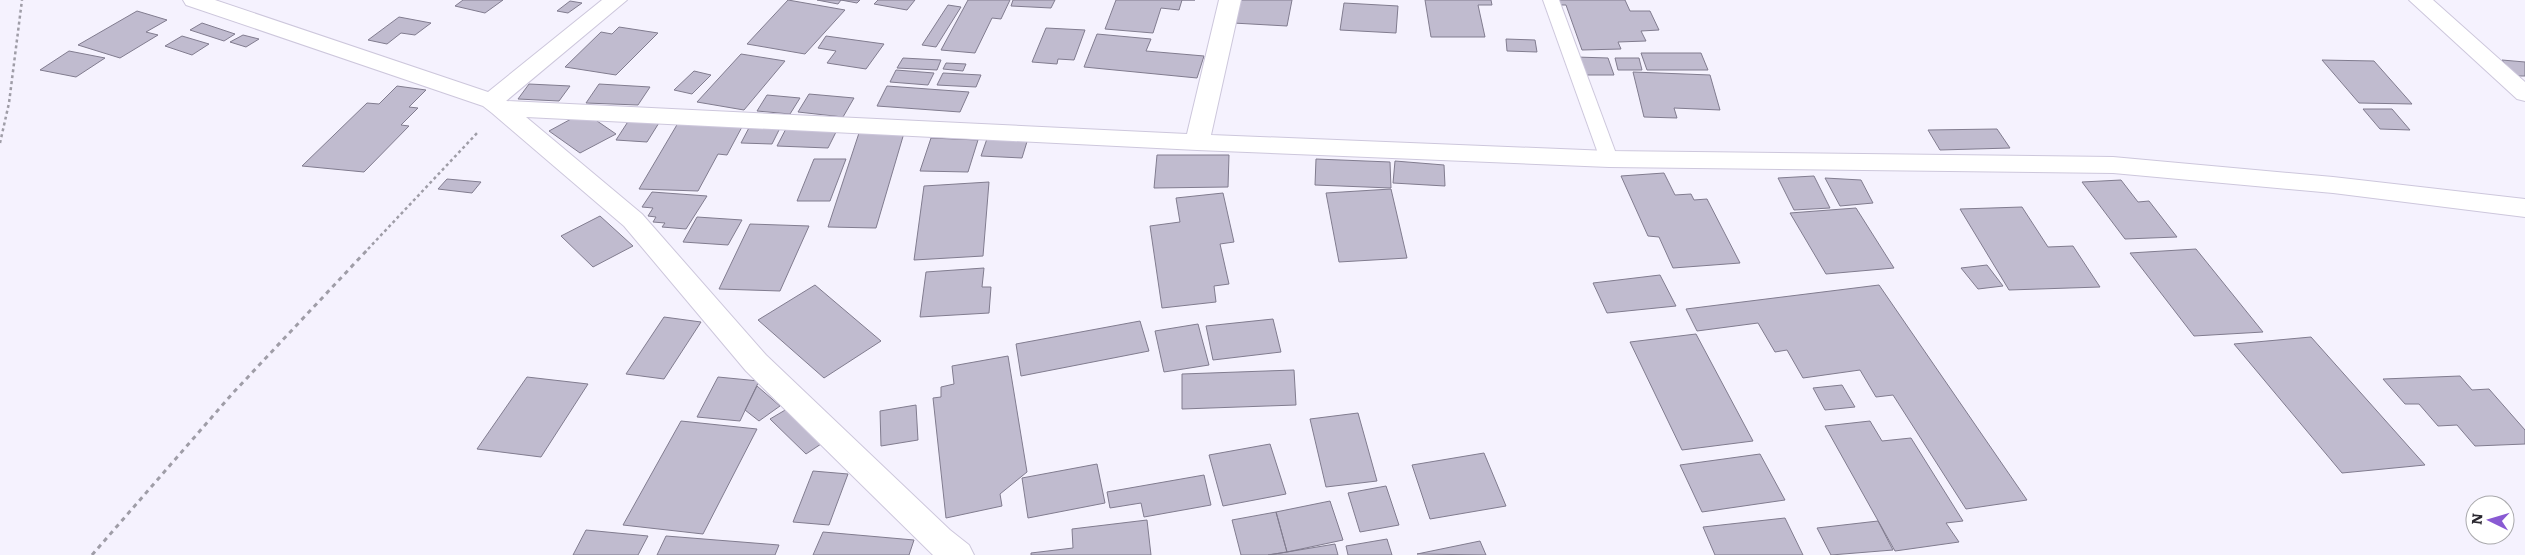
<svg xmlns="http://www.w3.org/2000/svg" width="2525" height="555" viewBox="0 0 2525 555" font-family="Literata,serif">
<style>
.building{fill:#c0bbcf;stroke:#817c8f}
.lines{fill:none;stroke-linecap:round;stroke-linejoin:round}
.lane-casing{stroke:#cdc7dc;stroke-width:2}
.street-casing{stroke:#cdc7dc;stroke-width:2}
.path-far1{stroke:#9f9da7;stroke-width:2.5;stroke-dasharray:3 3;stroke-linecap:butt}
.path{stroke:#9f9da7;stroke-width:3;stroke-dasharray:4.5 4.5;stroke-linecap:butt}
.lane{fill:#fff;fill-rule:evenodd}
.street{fill:#fff;fill-rule:evenodd}
</style>
<rect width="100%" height="100%" fill="#f5f2fe"/>
<!-- building -->
<path class="building" d="M463 0H503L485 13 455 6Z
M788 0 845 10 805 54 747 44Z
M817 0H860L857 3 841 0 838 4Z
M878 0H915L907 10 874 4Z
M968 0H1010L1001 19 992 18 975 53 941 50Z
M1013 0H1055L1051 8 1011 6Z
M1116 0H1195H1182L1179 10 1161 8 1153 33 1105 29Z
M1239 0H1292L1287 26 1233 23Z
M1425 0H1491L1492 5H1478L1485 37H1431Z
M1559 0H1625L1630 11H1650L1659 30 1641 31 1646 41 1618 42 1621 49 1582 50 1566 5H1561Z
M570 1 582 3 568 13 557 11Z
M1344 3 1398 6 1396 33 1340 30Z
M948 5 961 7 936 47 922 45Z
M137 11 167 20 146 32 158 35 120 58 78 45Z
M399 17 431 23 415 35 401 33 387 44 368 40Z
M202 23 235 34 224 41 190 30Z
M619 27 658 33 616 75 565 67 601 32 612 34Z
M1046 28 1085 30 1074 60 1058 59 1057 64 1032 62Z
M1097 34 1151 39 1146 51 1204 56 1197 78 1084 67Z
M243 35 259 39 246 47 230 42Z
M182 36 209 44 192 55 165 46Z
M826 36 884 44 866 69 827 63 836 51 818 48Z
M1506 39 1535 40 1537 52 1507 51Z
M69 51 105 58 76 77 40 70Z
M1641 53H1701L1708 70H1647Z
M741 54 785 61 744 110 697 102Z
M1576 57 1608 58 1614 75H1581Z
M903 58 941 60 937 70 897 68Z
M1615 58H1639L1642 70H1618Z
M2322 60 2374 61 2412 104 2359 103Z
M2502 60 2525 62V76H2515Z
M946 63 966 64 963 71 943 69Z
M896 70 934 73 928 85 890 82Z
M694 71 711 75 692 94 674 90Z
M1633 72 1710 75 1720 110 1674 108 1677 118 1644 117Z
M943 73 981 75 976 87 937 85Z
M529 84 570 86 559 101 518 99Z
M599 84 650 87 638 105 586 103Z
M397 86 426 90 409 107 418 108 401 125 409 126 364 172 302 166 367 103 379 104Z
M887 86 969 92 960 112 877 106Z
M809 94 854 98 843 117 798 112Z
M767 95 800 98 790 114 757 111Z
M2363 109H2392L2410 130 2380 129Z
M584 112 616 134 580 153 549 131Z
M631 117 662 118 647 142 616 140Z
M752 122 782 124 772 144 741 143Z
M678 123 743 125 727 155 718 154 698 191 639 189Z
M789 123 839 126 828 148 777 146Z
M1997 129 2010 148 1940 150 1928 130Z
M859 133H904L876 228 828 227Z
M989 133 1029 135 1022 158 981 156Z
M931 138 978 140 968 172 920 171Z
M1157 155H1229L1228 187 1154 188Z
M814 159H846L830 201H797Z
M1316 159 1390 162 1391 188 1315 185Z
M1395 161 1444 165 1445 186 1393 183Z
M1664 173 1675 195 1691 194 1694 200 1707 199 1740 263 1673 268 1659 237 1648 236 1621 176Z
M1814 176 1830 208 1794 210 1778 178Z
M1825 178 1861 180 1873 203 1840 206Z
M447 179 481 182 472 193 438 189Z
M2121 180 2138 202 2149 201 2177 237 2125 239 2082 182Z
M989 182 983 256 914 260 924 186Z
M1391 189 1407 258 1339 262 1326 193Z
M652 192 707 196 686 229 662 227 665 223 653 222 656 217 648 216 653 208 642 207Z
M1223 193 1234 242 1220 244 1229 284 1214 286 1216 302 1162 308 1150 226 1180 222 1176 198Z
M2022 207 2048 247 2073 246 2100 287 2009 290 1960 209Z
M1856 208 1894 268 1826 274 1790 213Z
M600 216 633 246 593 267 561 236Z
M697 217 742 220 728 245 683 242Z
M750 224 809 226 780 291 719 289Z
M2196 249 2263 332 2194 336 2130 253Z
M1987 265 2003 286 1978 289 1961 268Z
M984 268 982 287H991L989 313 920 317 926 272Z
M1660 275 1676 306 1607 313 1593 283Z
M815 285 881 341 824 378 758 320Z
M1879 285 2027 500 1966 509 1893 395 1876 397 1860 370 1803 378 1787 350 1775 352 1758 323 1697 331 1686 309Z
M664 317 701 322 664 379 626 374Z
M1273 319 1281 352 1213 360 1206 326Z
M1140 321 1149 351 1021 376 1016 344Z
M1198 324 1209 365 1164 372 1155 331Z
M1696 334 1753 441 1682 450 1630 342Z
M2311 337 2425 465 2342 473 2234 344Z
M1008 356 1027 472 1000 494 1002 506 946 518 933 398 941 397V387L954 384 952 366Z
M1294 370 1296 405 1182 409V374Z
M2460 376 2472 390 2489 389 2525 430V444L2475 446 2457 425 2438 426 2419 404H2405L2383 379Z
M527 377 588 384 541 457 477 449Z
M718 377 759 381 740 421 697 417Z
M1842 385 1855 407 1825 410 1813 388Z
M757 386 780 406 759 421 745 410Z
M916 405 918 440 881 446 880 411Z
M792 406 827 440 806 454 770 419Z
M1358 413 1377 481 1326 487 1310 419Z
M681 421 757 429 703 534 623 525Z
M1870 421 1882 441 1911 438 1963 521 1946 523 1959 542 1895 551 1825 426Z
M1270 444 1286 494 1223 506 1209 455Z
M1484 453 1506 506 1430 519 1412 465Z
M1760 454 1785 500 1702 512 1680 465Z
M1097 464 1105 503 1028 518 1022 478Z
M813 471 848 474 829 525 793 522Z
M1204 475 1211 505 1144 517 1141 503 1110 508 1107 492Z
M1386 486 1399 525 1360 532 1348 493Z
M1330 501 1343 540 1287 552 1276 512Z
M1276 512 1287 552 1268 555H1241L1232 520Z
M1785 518 1803 555H1715L1703 527Z
M1147 520 1151 555H1031V553L1073 548 1072 529Z
M1878 521 1893 550 1831 555 1817 528Z
M586 530 648 536 638 555H573Z
M823 532 914 540 909 555H813Z
M666 536 779 545 775 555H657Z
M1387 539 1392 555H1348L1346 546Z
M1480 541 1486 555 1417 554Z
M1335 544 1338 555H1268L1287 552Z"/>
<g class="lines">
<defs>
<path id="lane" d="M1543 0H1559L1618 159 1615 163H1603L1600 159Z"/>
<path id="street" d="M183 0H215L488 92 602 0H627L506 101 1187 134 1219 0H1241L1211 135 1609 151 2113 157 2333 177 2525 199V217L2333 193 2113 173 1609 167 1197 150 526 117 642 214 766 355 950 530 969 545 974 555H933L746 371 624 226 492 113 483 106 186 5Z
M2409 0H2433L2525 82V101L2517 99Z"/>
</defs>
<!-- lane casing -->
<use href="#lane" class="lane-casing"/>
<!-- street casing -->
<use href="#street" class="street-casing"/>
<!-- path-far1 -->
<path class="path-far1" d="M0 143 9 103 22 0
M368 249 479 131"/>
<!-- path -->
<path class="path" d="M92 555 232 394 369 248"/>
<!-- lane -->
<use href="#lane" class="lane"/>
<!-- street -->
<use href="#street" class="street"/>
</g>
<!-- north arrow -->
<g transform="translate(2490 520) rotate(275)"><circle r="24" fill="#ffffff" stroke="#a9a9ac"/>
<path d="M0-4L9 19L0 12L-9 19Z" fill="#895ad3"/>
<text y="-8" font-size="14" font-weight="bold" text-anchor="middle" fill="#29272f">N</text>
</g>
</svg>
